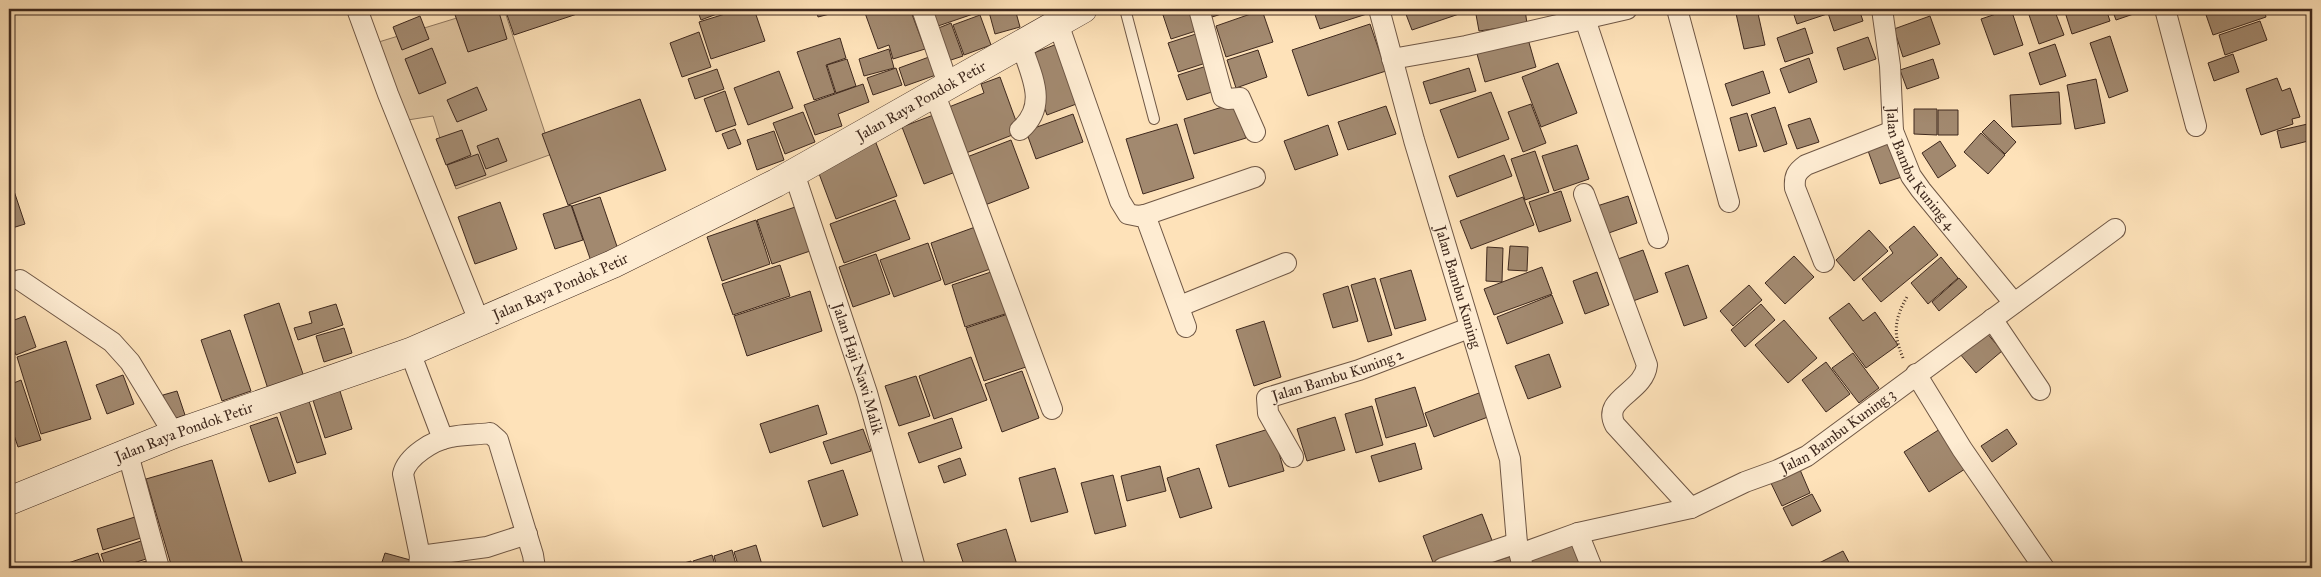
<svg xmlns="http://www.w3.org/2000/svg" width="2321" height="577" viewBox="0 0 2321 577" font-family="'IM FELL Great Primer',serif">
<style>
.green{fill:#dec39f;stroke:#8e765e}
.building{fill:#a2896f;stroke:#3f291e}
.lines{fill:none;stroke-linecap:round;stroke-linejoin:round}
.service-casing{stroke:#6f5745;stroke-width:12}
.minor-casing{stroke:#6f5745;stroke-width:22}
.secondary-casing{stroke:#3f291e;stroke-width:29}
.path{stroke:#3f291e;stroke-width:3;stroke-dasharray:1 2.5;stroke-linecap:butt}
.service{stroke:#feecd2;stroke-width:10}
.minor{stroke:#feecd2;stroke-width:20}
.secondary{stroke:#feecd2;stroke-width:28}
.labels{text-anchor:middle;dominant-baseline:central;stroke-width:5;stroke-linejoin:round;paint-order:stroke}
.street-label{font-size:15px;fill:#3f291e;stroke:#feecd2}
</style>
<rect width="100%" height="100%" fill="#fee2b9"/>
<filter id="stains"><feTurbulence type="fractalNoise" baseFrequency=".004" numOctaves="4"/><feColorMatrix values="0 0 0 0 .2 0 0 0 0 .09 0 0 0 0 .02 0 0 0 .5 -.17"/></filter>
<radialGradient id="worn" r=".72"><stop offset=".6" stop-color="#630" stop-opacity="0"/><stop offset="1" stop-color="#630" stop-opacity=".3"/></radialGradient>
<!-- green -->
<path class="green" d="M486 9H504L552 154 456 189 433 116 395 122 369 45Z"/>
<!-- building -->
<path class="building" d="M453 9H498L507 39 468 52Z
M505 9H575L577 14 514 35Z
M697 9H730L701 20Z
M741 9H754L765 41 711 59 699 22Z
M816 9H849L818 17Z
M878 9H910L925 49 893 59 889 45 878 49 865 13Z
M932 9H978L979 12 938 26Z
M1002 9H1015L1020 27 995 34 989 12Z
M1161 9H1196L1202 29 1171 39Z
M1209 9H1237L1212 17Z
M1313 9H1372L1373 12 1320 29Z
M1404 9H1457L1459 14 1412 30Z
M1475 9H1525L1527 24 1479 31Z
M1735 9H1757L1765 45 1744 49Z
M1792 9H1825L1827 14 1797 24Z
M1839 9H1859L1863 21 1834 31 1828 13Z
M2011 9 2023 45 1994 55 1981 19Z
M2027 9H2054L2064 35 2039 44Z
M2064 9H2106L2110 21 2072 34Z
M2112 9H2148L2116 20Z
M2204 9H2264L2266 17 2213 35Z
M1262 10 1273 42 1226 57 1216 26Z
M980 15 991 45 964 55 953 25Z
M420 16 429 39 402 50 393 27Z
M1930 16 1940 44 1903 57 1894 29Z
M2260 21 2267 40 2225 55 2219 35Z
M951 23 963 56 948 61 936 29Z
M1370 24 1386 71 1308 96 1292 50Z
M1805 28 1813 53 1785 62 1777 38Z
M699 32 711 67 682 77 670 43Z
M1202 32 1212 61 1178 72 1168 43Z
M2110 36 2128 91 2109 98 2090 43Z
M1868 37 1876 59 1844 70 1837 48Z
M840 38 846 58 826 65 835 93 814 100 797 52Z
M1528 39 1536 67 1485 82 1477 54Z
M1057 44 1079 103 1047 115 1026 56Z
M2055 44 2066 76 2040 85 2029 53Z
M432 48 446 83 419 94 405 59Z
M889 49 894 68 864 76 859 59Z
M1258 50 1267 77 1236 88 1227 60Z
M2233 54 2239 72 2214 81 2208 63Z
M929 57 936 75 905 86 899 68Z
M1809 58 1817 82 1789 93 1780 69Z
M847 59 856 86 836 93 827 65Z
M1933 59 1939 78 1907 89 1900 70Z
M1558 63 1577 113 1541 127 1522 77Z
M1210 65 1218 90 1187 100 1178 75Z
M896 68 902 85 873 95 867 78Z
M1469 68 1476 91 1430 104 1423 82Z
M717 69 724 89 695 99 688 79Z
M779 71 793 108 748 125 734 88Z
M1763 71 1770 93 1732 106 1725 84Z
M1000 77 1020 132 966 153 949 107 984 93 981 84Z
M2277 78 2282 91 2290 88 2300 117 2292 119 2293 124 2261 135 2246 89Z
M2096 79 2105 123 2075 129 2067 85Z
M863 84 869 102 838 114 842 126 815 135 804 105Z
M477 87 487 110 457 122 447 100Z
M725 91 736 125 716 132 704 99Z
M1491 92 1509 139 1458 158 1440 110Z
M2059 92 2061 124 2012 127 2010 95Z
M640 99 666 170 568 205 542 134Z
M1235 103 1246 138 1194 154 1184 119Z
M1531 104 1546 143 1523 152 1508 112Z
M1386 106 1396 134 1348 150 1338 122Z
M1775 107 1787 144 1764 152 1751 115Z
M1914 109H1937V135L1914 134Z
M1938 110H1958V135H1938Z
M803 112 815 142 785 154 773 123Z
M1747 113 1757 146 1739 151 1730 118Z
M936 114 958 171 924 184 902 127Z
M1073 114 1083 142 1036 159 1026 131Z
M1810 118 1819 142 1797 149 1788 125Z
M1994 120 2016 142 2005 154 1982 132Z
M2312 123V140L2281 148 2277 131Z
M1177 124 1194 178 1143 194 1126 139Z
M1328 125 1338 155 1295 170 1284 141Z
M735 129 741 144 728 149 722 134Z
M462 130 471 155 446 165 436 139Z
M774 131 784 160 757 170 747 140Z
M1981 133 2005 155 1988 174 1964 152Z
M498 138 507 161 486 169 477 146Z
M874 138 897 196 836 219 818 171Z
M1894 139 1908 175 1880 184 1867 148Z
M1011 140 1029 188 985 205 967 157Z
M1940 141 1956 166 1938 178 1922 153Z
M1577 145 1589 179 1554 191 1542 156Z
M1535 151 1549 192 1525 200 1511 159Z
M478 154 486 175 455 186 447 165Z
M1504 155 1512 176 1457 197 1449 176Z
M9 176 25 224 9 229Z
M1561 191 1571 221 1539 232 1529 202Z
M1628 196 1637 223 1603 235 1594 207Z
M600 197 621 258 593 267 572 206Z
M1523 197 1534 225 1471 249 1460 221Z
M895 200 910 239 844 263 830 224Z
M500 202 517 249 475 264 458 217Z
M804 204 819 248 772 264 757 220Z
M571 205 583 240 555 249 543 214Z
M756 220 770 264 722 281 707 237Z
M978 226 993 268 945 285 931 243Z
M1914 226 1938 255 1881 302 1862 279 1893 253 1889 247Z
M1869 230 1888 251 1854 281 1836 260Z
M928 243 941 280 894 297 880 260Z
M1510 246 1528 247 1527 271 1508 270Z
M1487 247 1503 248 1502 282 1486 281Z
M1643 250 1658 292 1633 301 1618 259Z
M876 254 890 294 853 307 839 267Z
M1794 256 1814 277 1785 304 1765 283Z
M1941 257 1958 278 1928 304 1911 283Z
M780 265 790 296 733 315 722 284Z
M1688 265 1707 318 1684 326 1665 273Z
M1542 267 1552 294 1494 315 1484 289Z
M1411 270 1426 320 1395 329 1380 279Z
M994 271 1008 313 965 327 952 285Z
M1597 272 1609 305 1585 314 1573 281Z
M1375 278 1392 335 1368 342 1351 285Z
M1959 278 1967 287 1939 311 1932 302Z
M1749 285 1762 300 1733 326 1720 311Z
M1348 286 1358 321 1333 328 1323 294Z
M810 291 822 331 747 356 734 316Z
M1552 295 1563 323 1507 344 1497 317Z
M279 303 304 377 268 389 244 315Z
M1849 303 1863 321 1875 312 1898 345 1866 368 1829 318Z
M336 304 343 325 298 340 294 328 312 323 309 312Z
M1761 304 1775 320 1745 347 1731 330Z
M1008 314 1026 367 984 381 966 328Z
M25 316 36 347 16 355 9 336V322Z
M1784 320 1817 358 1788 383 1755 345Z
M1264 321 1281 377 1254 386 1236 330Z
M344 328 352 353 324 362 316 336Z
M230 330 251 391 222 401 201 340Z
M1986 332 2002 351 1976 373 1960 354Z
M66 341 91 419 41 434 17 357Z
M1853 353 1879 388 1859 403 1832 368Z
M1549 354 1561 387 1528 399 1515 366Z
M971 357 987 400 934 419 919 376Z
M1826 362 1850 394 1826 412 1802 380Z
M1022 371 1039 418 1002 432 985 384Z
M123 375 134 404 107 414 96 385Z
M916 376 930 416 899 426 885 386Z
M21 380 41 440 18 447 9 420V385Z
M338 385 352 429 325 438 311 394Z
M1415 387 1427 426 1386 438 1375 399Z
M177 391 185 415 171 420 163 395Z
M1479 393 1488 417 1434 437 1425 413Z
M308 398 326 454 297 463 278 407Z
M818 405 827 434 770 453 760 424Z
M1372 406 1383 445 1356 453 1345 414Z
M277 417 296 473 269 482 250 426Z
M1335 417 1345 450 1307 461 1297 429Z
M952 418 962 448 919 463 908 433Z
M1272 428 1284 471 1229 487 1216 445Z
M863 429 871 451 831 464 823 442Z
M1940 429 1965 469 1929 492 1904 452Z
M2007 429 2017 444 1992 462 1981 446Z
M1415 443 1422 469 1379 482 1371 456Z
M960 458 966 475 944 483 938 466Z
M212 460 244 568H172L146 479Z
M1798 465 1810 493 1782 506 1769 479Z
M1160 466 1166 491 1127 501 1121 476Z
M1055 468 1068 512 1031 522 1019 478Z
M1199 468 1212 508 1180 518 1167 478Z
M843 470 858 515 823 527 808 481Z
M1113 475 1126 526 1095 534 1081 483Z
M1812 494 1821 511 1792 526 1783 508Z
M1482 514 1493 543 1434 565 1423 536Z
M138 516 144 537 103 550 97 529Z
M1006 529 1018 568H965L957 544Z
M141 541 146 559 118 568H106L101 554Z
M1579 541 1588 568H1531L1528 558Z
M756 545 763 568H739L734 552Z
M732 550 737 568H717L714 556Z
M1843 551 1852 568H1809Z
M98 553 103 568H66L65 564Z
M385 553 414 561 412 568H380Z
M712 555 716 568H695L693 561Z
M1515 555 1519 568H1487L1486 564Z
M154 559 157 568H122Z
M691 561 693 568H671L670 567Z"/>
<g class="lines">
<defs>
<path id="service" d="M1125 9 1154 119"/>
<g id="minor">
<path d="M357 9 388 94 479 321"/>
<path d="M922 9 948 84"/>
<path d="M1053 9 1120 201 1128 214 1138 216 1145 215 1186 327"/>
<path d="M1199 9 1223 97 1228 99 1240 98 1255 132"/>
<path id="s1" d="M1379 9 1414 140 1510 459 1517 543 1523 568"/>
<path d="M1677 9 1729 202"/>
<path id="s2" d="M1882 9 1890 66 1893 131 1911 176 1921 190 2014 303"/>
<path d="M2165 9 2196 126"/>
<path d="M1585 19 1658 238"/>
<path d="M1392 59 1466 46 1627 9"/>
<path d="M934 92 1052 409"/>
<path d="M1020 130C1049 105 1031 75 1021 44"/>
<path id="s3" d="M794 173 867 393 915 568"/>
<path d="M1584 194 1647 365C1644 393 1601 398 1615 425L1691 508"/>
<path d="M1145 215 1255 177"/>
<path d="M1824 262 1795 188C1794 177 1796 172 1806 165L1893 131"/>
<path d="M20 280 112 342 130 362 174 434"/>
<path d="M1180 306 1286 263"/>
<path d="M1992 319 2040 390"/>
<path d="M410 352 443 439"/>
<path d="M1916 374 1962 449 2044 568"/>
<path d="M128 454 159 568"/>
<path id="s4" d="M1293 457 1268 413 1267 398 1359 370 1469 328"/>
<path d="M1578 533 1592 568"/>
<path id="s5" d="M1520 554 1578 533 1691 508 1745 482 1778 470 1807 456 2115 229"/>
<path d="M420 556 403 474C407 456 434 440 451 437 464 434 477 435 490 433L498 440 533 555 535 568"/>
<path d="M419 568 420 556 487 547 527 534"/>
<path d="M1443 568 1517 543"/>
</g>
<g id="secondary">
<path id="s6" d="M9 501 174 434 410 352 613 264 776 183 1083 9"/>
</g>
</defs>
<!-- service casing -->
<use href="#service" class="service-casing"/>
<!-- minor casing -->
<use href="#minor" class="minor-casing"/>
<!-- secondary casing -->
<use href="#secondary" class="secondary-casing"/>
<!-- path -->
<path class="path" d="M1903 358C1892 332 1895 318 1908 295"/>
<!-- service -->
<use href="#service" class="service"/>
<!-- minor -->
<use href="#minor" class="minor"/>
<!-- secondary -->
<use href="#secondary" class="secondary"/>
</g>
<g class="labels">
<!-- street labels -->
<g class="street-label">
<text stroke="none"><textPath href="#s6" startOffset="998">Jalan Raya Pondok Petir</textPath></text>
<text stroke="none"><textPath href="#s2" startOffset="168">Jalan Bambu Kuning 4</textPath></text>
<text stroke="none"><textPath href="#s6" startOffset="592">Jalan Raya Pondok Petir</textPath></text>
<text stroke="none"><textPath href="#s1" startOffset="289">Jalan Bambu Kuning</textPath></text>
<text stroke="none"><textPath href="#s3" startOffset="206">Jalan Haji Nawi Malik</textPath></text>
<text stroke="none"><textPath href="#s4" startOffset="140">Jalan Bambu Kuning 2</textPath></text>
<text stroke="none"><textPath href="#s5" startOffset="344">Jalan Bambu Kuning 3</textPath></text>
<text stroke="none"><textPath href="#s6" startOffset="188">Jalan Raya Pondok Petir</textPath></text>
</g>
</g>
<!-- margin -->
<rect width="2321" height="577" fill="none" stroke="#fee2b9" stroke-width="30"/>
<rect x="10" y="10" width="2301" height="557" fill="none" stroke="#3f291e" stroke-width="2.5"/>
<rect x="15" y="15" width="2291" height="547" fill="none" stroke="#3f291e"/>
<rect width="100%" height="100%" filter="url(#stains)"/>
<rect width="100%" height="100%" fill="url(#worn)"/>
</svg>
